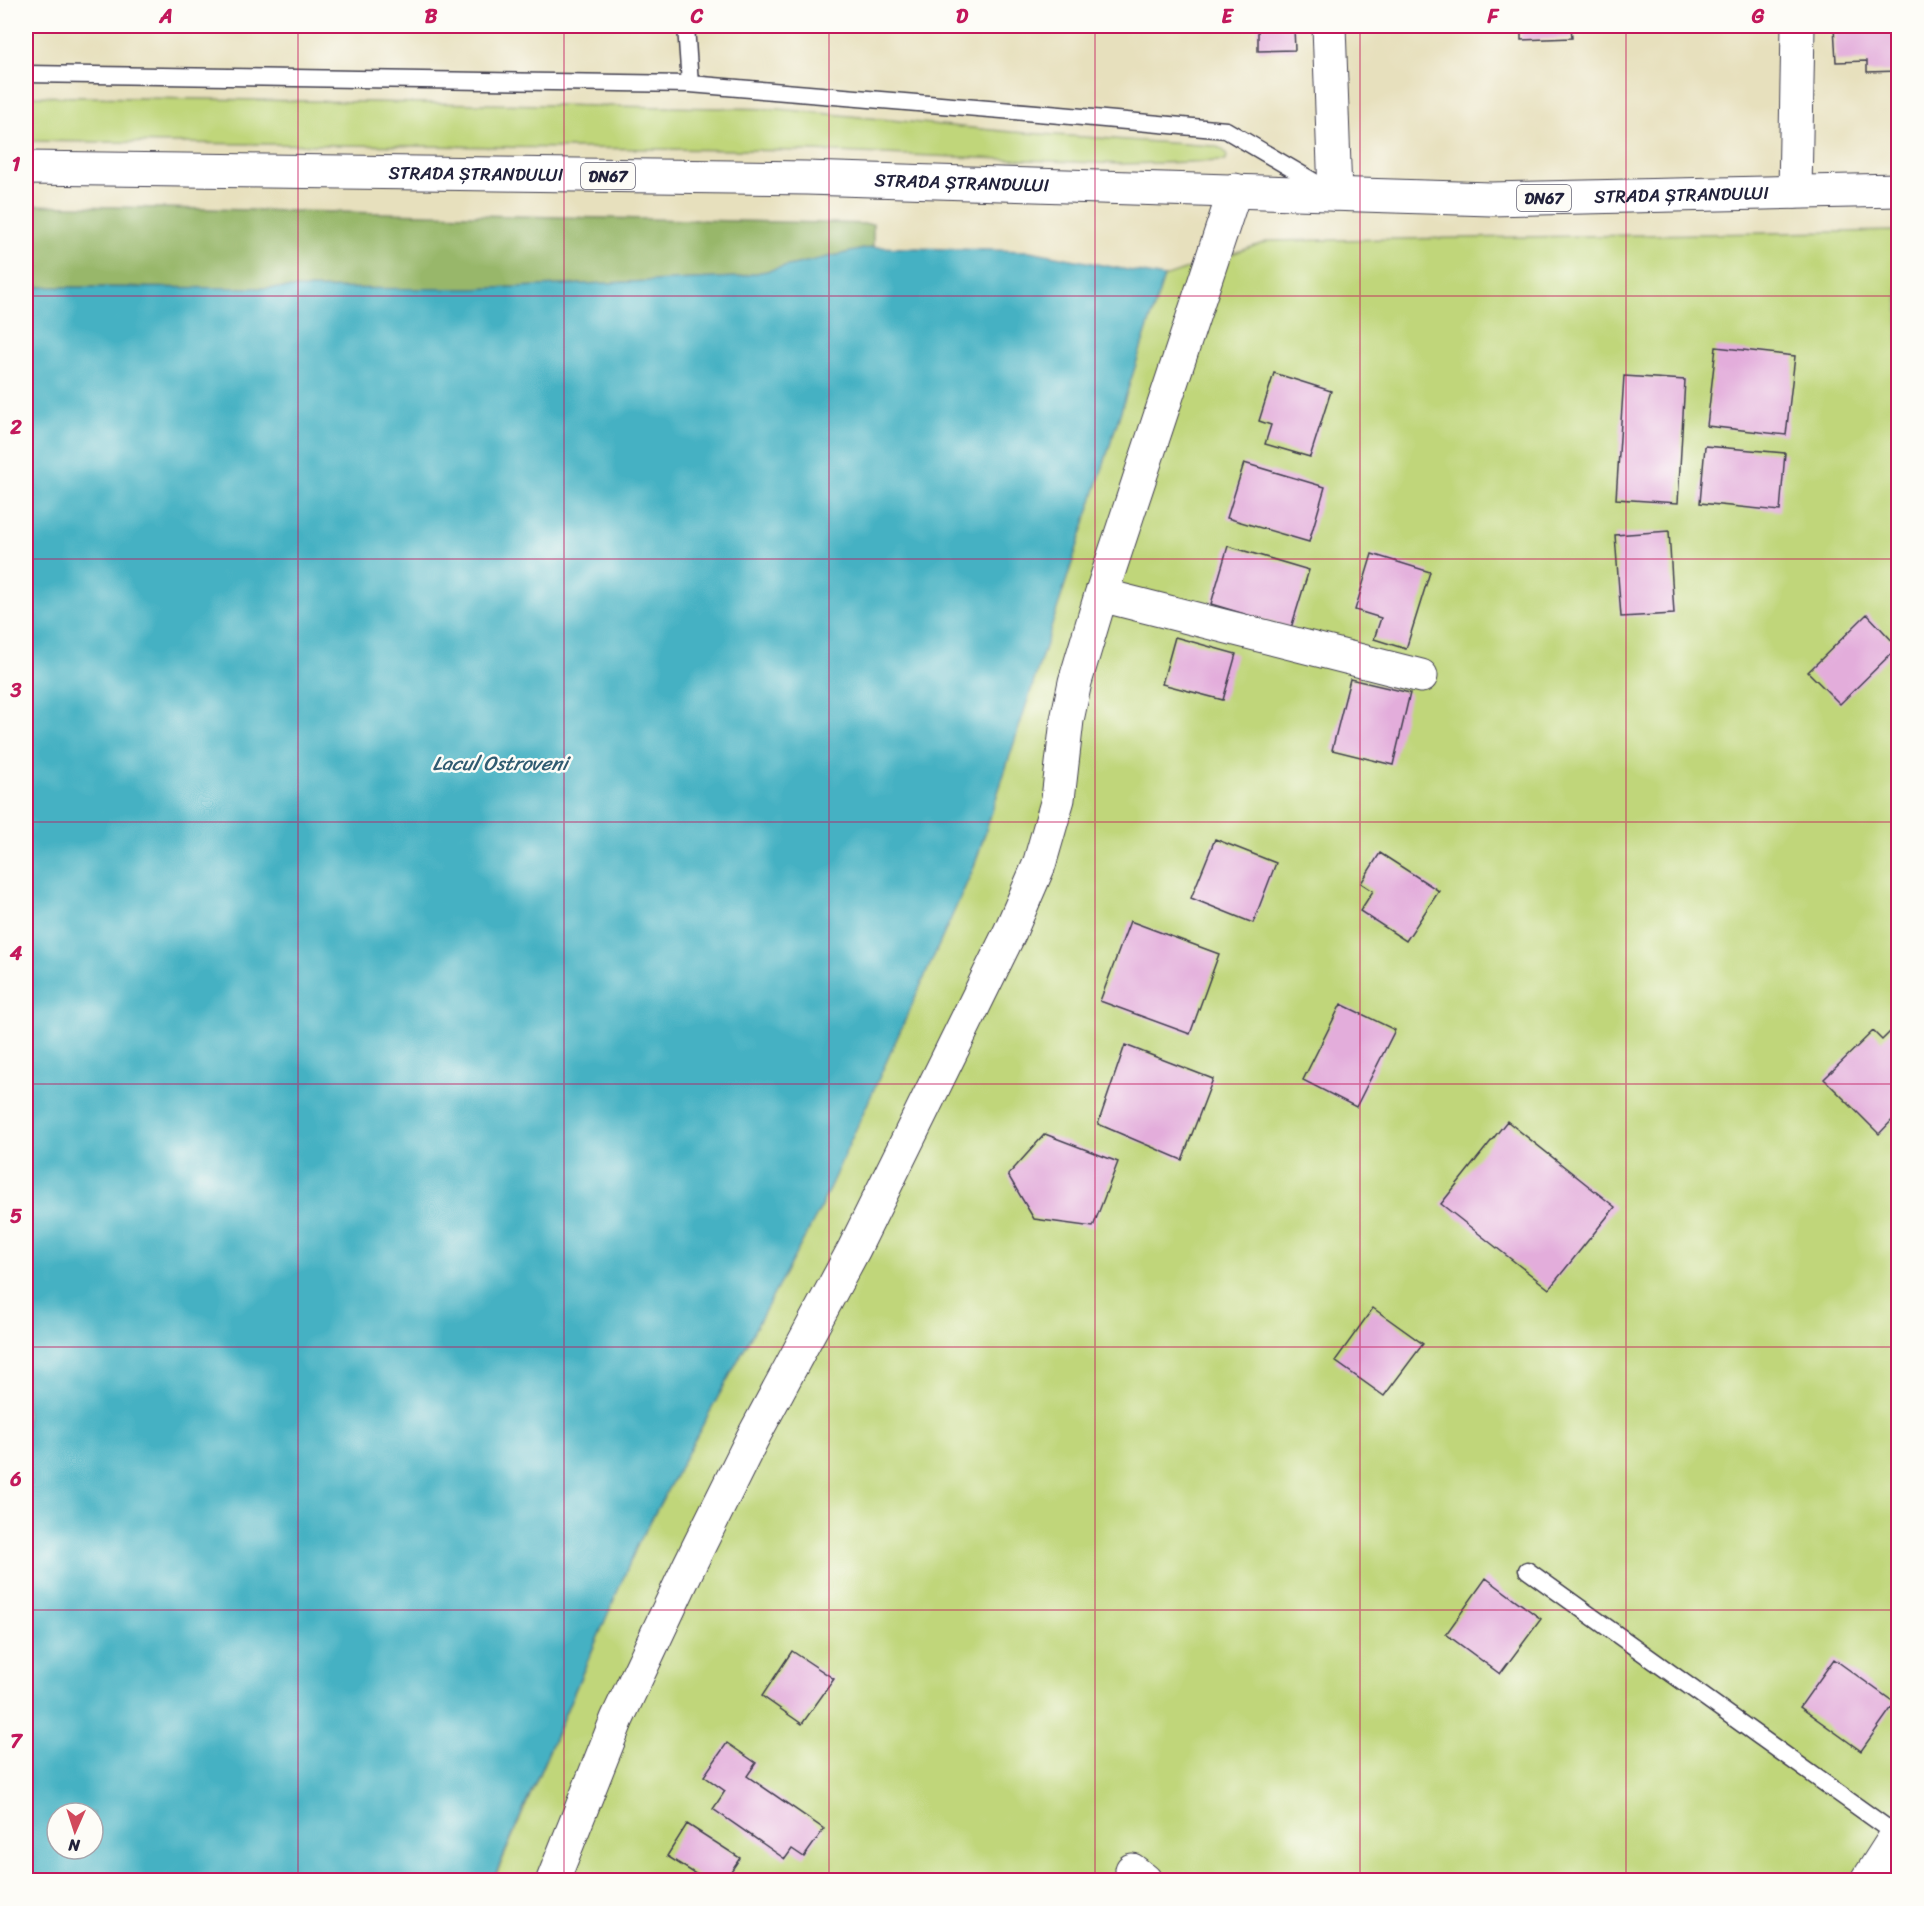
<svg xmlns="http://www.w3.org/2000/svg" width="1924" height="1906" viewBox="0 0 1924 1906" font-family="Sriracha,sans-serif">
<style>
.green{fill:#c0d67a;stroke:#717c5a;stroke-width:1.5}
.forest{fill:#98b76a;stroke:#5d6c52;stroke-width:1.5}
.water{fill:#45b1c3;stroke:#346a7f;stroke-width:1.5;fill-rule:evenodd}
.building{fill:#e3addb}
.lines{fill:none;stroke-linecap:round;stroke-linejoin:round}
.service-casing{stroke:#403e4e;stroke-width:19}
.minor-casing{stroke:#403e4e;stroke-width:35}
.primary-casing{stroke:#403e4e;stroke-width:35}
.service{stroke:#fff;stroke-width:16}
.minor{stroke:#fff;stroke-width:33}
.primary{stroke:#fff;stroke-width:33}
.grid{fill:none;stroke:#c2185b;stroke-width:1.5;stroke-opacity:0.55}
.labels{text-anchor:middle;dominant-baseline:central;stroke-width:5;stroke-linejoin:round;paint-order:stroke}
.shield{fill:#fdfcf7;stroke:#646373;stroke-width:1.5}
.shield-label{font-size:16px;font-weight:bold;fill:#22223b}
.street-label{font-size:18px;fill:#22223b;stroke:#fdfcf7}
.water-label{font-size:20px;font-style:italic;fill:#305b71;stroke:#fdfcf7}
.neatline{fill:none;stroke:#c2185b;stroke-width:2}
.grid-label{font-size:20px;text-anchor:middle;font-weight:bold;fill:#c2185b}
</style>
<rect width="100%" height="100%" fill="#fdfcf7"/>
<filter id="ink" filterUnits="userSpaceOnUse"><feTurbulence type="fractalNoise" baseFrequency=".0167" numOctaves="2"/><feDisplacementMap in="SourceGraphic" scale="12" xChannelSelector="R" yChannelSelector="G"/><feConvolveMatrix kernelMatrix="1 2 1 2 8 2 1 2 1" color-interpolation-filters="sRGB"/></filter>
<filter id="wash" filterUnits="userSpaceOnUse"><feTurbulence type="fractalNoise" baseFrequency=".008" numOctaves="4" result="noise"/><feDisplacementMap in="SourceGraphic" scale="24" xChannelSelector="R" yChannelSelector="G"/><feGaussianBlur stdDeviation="1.35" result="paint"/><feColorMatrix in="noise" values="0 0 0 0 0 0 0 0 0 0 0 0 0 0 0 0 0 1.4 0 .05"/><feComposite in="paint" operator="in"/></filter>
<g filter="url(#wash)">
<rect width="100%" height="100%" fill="#e7e0bd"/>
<!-- green -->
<path class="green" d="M26 96 779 109 1012 132 1213 146C1221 148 1226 150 1227 158L1225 161 1122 164 812 151 26 141Z
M1898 231V1880H494L637 1546 819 1211 974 867 1164 277 1269 241Z"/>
<!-- forest -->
<path class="forest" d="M26 205 873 224V247L739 277 472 289 26 287Z"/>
<!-- water -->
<path class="water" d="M873 247 1030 251 1164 277 974 867 819 1211 637 1546 493 1880H26V287L472 289 739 277ZM57 1813H93V1849H57Z"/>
<g id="blocks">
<!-- building -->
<path class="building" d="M1258 26H1307V28H1294L1295 50 1258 51Z
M1436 26H1496V29H1436Z
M1521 26H1571L1572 38 1521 40Z
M1834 26H1898V71L1867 72V61L1836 62Z
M1716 347 1795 356 1786 435 1707 426Z
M1274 373 1331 391 1310 457 1265 444 1271 425 1259 421Z
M1624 376 1685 380 1678 503 1616 499Z
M1705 446 1785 453 1780 511 1700 503Z
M1244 463 1325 487 1309 542 1227 518Z
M1669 531 1674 614 1621 617 1615 535Z
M1228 546 1309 570 1291 628 1211 604Z
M1372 554 1430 572 1406 649 1374 639 1381 618 1355 610Z
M1867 614 1898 647 1840 704 1808 672Z
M1175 637 1236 654 1223 700 1162 684Z
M1350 679 1410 693 1393 765 1332 750Z
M1215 839 1276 863 1253 923 1191 898Z
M1380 853 1439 891 1406 941 1360 911 1373 891 1361 883Z
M1130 921 1219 954 1190 1034 1100 1001Z
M1341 1004 1395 1030 1356 1107 1303 1080Z
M1898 1024V1114L1879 1134 1824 1079 1873 1031 1882 1040Z
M1125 1045 1213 1079 1182 1160 1098 1124Z
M1507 1121 1615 1207 1549 1289 1441 1204Z
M1045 1134 1118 1162 1093 1227 1034 1219 1008 1175Z
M1373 1308 1423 1344 1384 1396 1335 1361Z
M1486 1578 1541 1619 1500 1674 1446 1634Z
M792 1651 834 1679 802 1724 762 1696Z
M1834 1659 1895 1703 1861 1751 1800 1707Z
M727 1743 756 1763 747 1776 824 1829 804 1857 792 1849 785 1859 713 1809 725 1791 704 1776Z
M687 1824 740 1858 725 1880H705L667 1856Z"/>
</g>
</g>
<g filter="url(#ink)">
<use href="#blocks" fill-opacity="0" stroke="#403e4e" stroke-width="1.5"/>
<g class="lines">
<defs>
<path id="service" d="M686 26 690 84
M26 74 690 84 1049 114 1226 130 1323 187
M1527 1570 1897 1835"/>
<path id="minor" d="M1329 26 1335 194
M1795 192 1798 26
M1101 595 1421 676
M1132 1870 1145 1880
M553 1880 617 1719 689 1566 752 1439 854 1249 1010 932 1039 865 1058 799 1067 720 1075 682 1101 595 1235 190
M1868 1880 1898 1833"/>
<g id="primary">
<path id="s1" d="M26 168 806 178 1491 199 1898 190"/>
</g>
</defs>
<!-- service casing -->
<use href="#service" class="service-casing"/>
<!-- minor casing -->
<use href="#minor" class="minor-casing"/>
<!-- primary casing -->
<use href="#primary" class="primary-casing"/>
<!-- service -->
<use href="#service" class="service"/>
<!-- minor -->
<use href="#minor" class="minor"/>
<!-- primary -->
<use href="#primary" class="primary"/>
</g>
</g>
<!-- grid -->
<path class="grid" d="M298 26V1880M564 26V1880M829 26V1880M1095 26V1880M1360 26V1880M1626 26V1880M26 296H1898M26 559H1898M26 822H1898M26 1084H1898M26 1347H1898M26 1610H1898"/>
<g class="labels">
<!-- shield labels -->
<g class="shield">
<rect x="581" y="163" width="54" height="26" rx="4.5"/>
<rect x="1517" y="185" width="54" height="26" rx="4.5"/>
</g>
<g class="shield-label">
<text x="608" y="176">DN67</text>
<text x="1544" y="198">DN67</text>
</g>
<!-- street labels -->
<g class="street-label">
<text stroke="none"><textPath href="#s1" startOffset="450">STRADA ȘTRANDULUI</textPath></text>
<text stroke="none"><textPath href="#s1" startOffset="936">STRADA ȘTRANDULUI</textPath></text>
<text stroke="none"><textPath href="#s1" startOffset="1656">STRADA ȘTRANDULUI</textPath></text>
</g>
<!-- water labels -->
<g class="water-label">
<text x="500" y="763">Lacul Ostroveni</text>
</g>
</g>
<!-- margin -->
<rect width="1924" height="1906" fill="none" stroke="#fdfcf7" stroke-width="66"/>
<!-- north arrow -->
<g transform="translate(75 1831) rotate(183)"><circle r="28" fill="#fdfcf7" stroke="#a5a5ac" stroke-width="1.5"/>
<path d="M0-4.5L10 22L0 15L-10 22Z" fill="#d1495b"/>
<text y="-9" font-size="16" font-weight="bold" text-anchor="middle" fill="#22223b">N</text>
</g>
<rect x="33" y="33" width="1858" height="1840" class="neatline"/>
<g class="grid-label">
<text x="166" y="23">A</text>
<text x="431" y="23">B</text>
<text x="697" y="23">C</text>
<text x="962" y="23">D</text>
<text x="1227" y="23">E</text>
<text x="1493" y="23">F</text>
<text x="1758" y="23">G</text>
<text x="16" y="171">1</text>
<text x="16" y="434">2</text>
<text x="16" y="697">3</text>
<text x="16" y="960">4</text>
<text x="16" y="1223">5</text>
<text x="16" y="1486">6</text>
<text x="16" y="1748">7</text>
</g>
</svg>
